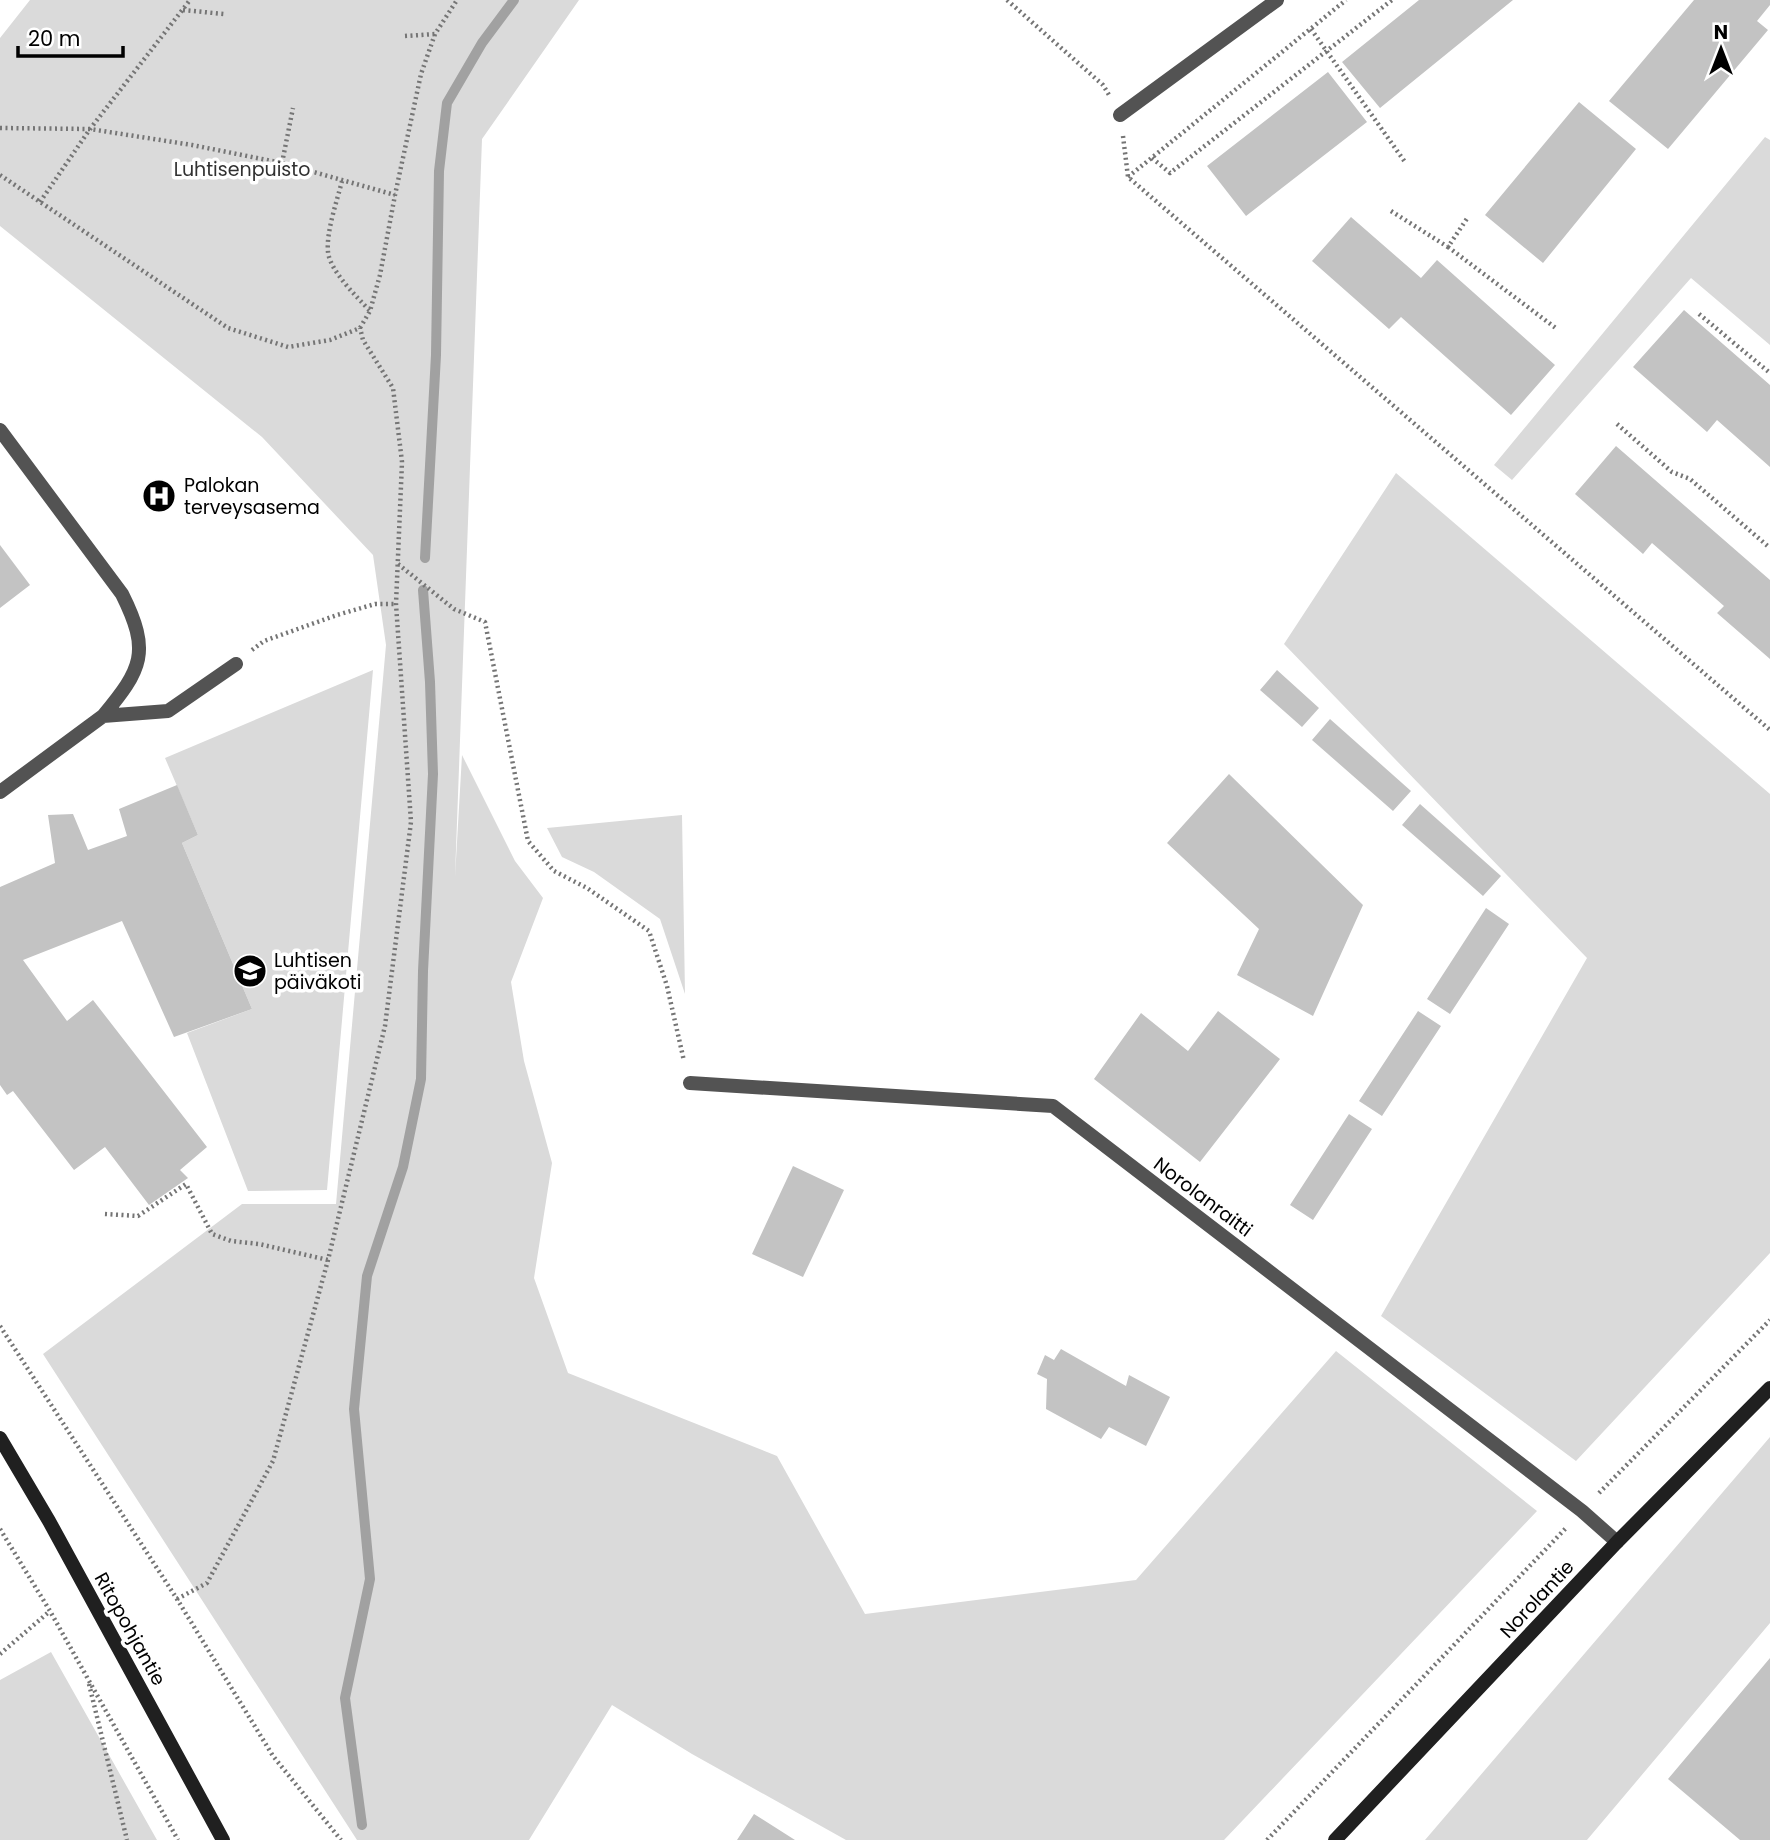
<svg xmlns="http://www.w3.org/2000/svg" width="1770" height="1840" viewBox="0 0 1770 1840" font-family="Poppins,sans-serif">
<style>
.green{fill:#dadada}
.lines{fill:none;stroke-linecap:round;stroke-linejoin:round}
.stream{stroke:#a1a1a1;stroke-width:10}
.building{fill:#c3c3c3}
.path{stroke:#757575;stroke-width:4.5;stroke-dasharray:2 3.5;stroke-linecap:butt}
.lane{stroke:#535353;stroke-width:14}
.street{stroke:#535353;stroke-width:14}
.secondary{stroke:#202020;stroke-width:14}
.labels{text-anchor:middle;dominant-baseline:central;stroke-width:7;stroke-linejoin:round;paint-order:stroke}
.park-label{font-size:19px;fill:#313131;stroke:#fff}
.poi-label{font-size:19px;fill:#000;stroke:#fff;text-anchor:start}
.street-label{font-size:19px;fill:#000;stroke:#fff}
</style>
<rect width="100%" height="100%" fill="#fff"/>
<!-- green -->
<path class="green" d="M30 0H579L482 139 455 877 462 755 515 861 543 898 511 982 524 1061 552 1163 534 1278 568 1373 777 1456 865 1614 1136 1580 1336 1351 1537 1511 1224 1840H846L692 1754 612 1705 529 1840H357L43 1354 242 1204H336L386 645 373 555 262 437 0 226V38Z
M1765 137 1770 140V345L1691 278 1512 480 1494 465Z
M1396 473 1770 794V1253L1576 1461 1381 1316 1587 958 1284 644Z
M373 670 327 1190 248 1191 187 1033 252 1009 182 843 198 835 165 758Z
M682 815 685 994 660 919 594 872 562 857 547 828Z
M1770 1437V1623L1587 1840H1425Z
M51 1652 157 1840H0V1680Z"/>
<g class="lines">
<!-- stream -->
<path class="stream" d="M425 558 436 355 439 171 447 103 482 43 514 0
M362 1825 345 1698 370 1579 354 1409 367 1276 403 1167 421 1079 423 971 433 774 430 682 423 590"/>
</g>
<!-- building -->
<path class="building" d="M1419 0H1513L1380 108 1342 62Z
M1694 0H1770V5L1757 21 1768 30 1668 149 1609 101Z
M1328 72 1367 122 1246 216 1207 166Z
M1579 102 1636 149 1543 263 1485 215Z
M1351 217 1421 278 1437 260 1555 365 1511 415 1401 317 1389 329 1312 261Z
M1684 310 1770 385V467L1717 420 1707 432 1633 367Z
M1616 446 1770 580V659L1717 613 1724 606 1652 543 1643 554 1575 494Z
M0 545 30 585 0 608Z
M1277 670 1319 708 1302 727 1260 690Z
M1330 719 1411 791 1393 811 1312 740Z
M1229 774 1363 905 1313 1016 1237 975 1259 929 1167 843Z
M177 785 198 835 182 843 252 1009 174 1037 122 921 23 960 67 1021 93 1000 207 1147 180 1170 188 1178 149 1205 105 1147 74 1170 13 1091 7 1095 0 1085V887L55 863 48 815 73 814 88 850 127 836 119 809Z
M1420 804 1501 876 1483 896 1402 825Z
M1486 908 1509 924 1450 1014 1427 999Z
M1218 1011 1280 1059 1200 1162 1094 1079 1141 1013 1188 1051Z
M1418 1011 1441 1026 1382 1116 1359 1101Z
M1349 1114 1372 1129 1313 1220 1290 1205Z
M793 1166 844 1190 803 1277 752 1254Z
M1061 1349 1126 1386 1129 1375 1170 1397 1146 1446 1109 1427 1101 1439 1046 1409 1047 1379 1037 1374 1045 1355 1054 1360Z
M1770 1658V1840H1740L1668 1779Z
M754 1814 795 1840H737Z"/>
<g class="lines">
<!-- path -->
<path class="path" d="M1007 0 1103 85 1109 95
M183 10 224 14
M1311 29 1405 162
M405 36 435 34
M0 128 90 129 192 145 282 163 395 195
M1123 136 1128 177 1770 730
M1152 158 1170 173 1392 0
M282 163 293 108
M0 175 228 328 288 347 330 340 360 328 370 311 380 275 395 195 421 74 435 34 457 0
M1128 177 1346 0
M342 181C337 201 326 232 328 252 330 271 357 297 370 311
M40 202 90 129 190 0
M1391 211 1448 247 1468 217
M1448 247 1557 329
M1699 314 1770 373
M1617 424 1672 472 1690 479 1770 548
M398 564 454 609 485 622 528 841 554 871 587 888 649 931 667 986 684 1061
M252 650 264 641 337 615 375 604H396
M105 1214 138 1216 186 1184 212 1234 231 1241 259 1244 328 1260
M0 1326 177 1599 273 1756 341 1840
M1599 1493 1770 1320
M0 1529 50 1611 178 1840
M177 1599 207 1583 273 1461 328 1260 385 1026 411 822 396 604 402 462 393 388 363 340 360 328
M0 1654 50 1611
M89 1684 127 1840
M1267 1840 1567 1527"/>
<!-- lane -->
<path class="lane" d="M0 430 122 594C151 652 142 669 103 716
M0 792 103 716 168 711 236 664"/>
<!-- street -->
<path class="street" d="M1120 115 1277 0
M690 1083 1053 1106 1582 1511 1617 1542"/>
<!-- secondary -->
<path class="secondary" d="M0 1438 49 1521 223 1840
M1335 1840 1617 1542 1770 1388"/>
</g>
<!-- icons -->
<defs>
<symbol id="hospital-disc" viewBox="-11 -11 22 22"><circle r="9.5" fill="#000" stroke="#fff"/><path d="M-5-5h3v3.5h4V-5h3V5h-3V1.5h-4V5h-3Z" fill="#fff"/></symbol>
<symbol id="school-disc" viewBox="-11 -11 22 22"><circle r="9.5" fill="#000" stroke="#fff"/><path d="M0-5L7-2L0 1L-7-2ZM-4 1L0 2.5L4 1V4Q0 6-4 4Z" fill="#fff"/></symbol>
</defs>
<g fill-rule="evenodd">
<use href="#hospital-disc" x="140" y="477" width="38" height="38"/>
<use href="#school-disc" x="231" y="952" width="38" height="38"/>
</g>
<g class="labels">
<!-- park labels -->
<g class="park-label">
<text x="242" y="169">Luhtisenpuisto</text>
</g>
<!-- poi labels -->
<g class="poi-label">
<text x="184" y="485">Palokan<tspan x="184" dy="22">terveysasema</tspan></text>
<text x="274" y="960">Luhtisen<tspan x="274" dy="22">päiväkoti</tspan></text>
</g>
<!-- street labels -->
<g class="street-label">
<text transform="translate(1203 1197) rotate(37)">Norolanraitti</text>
<text transform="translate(1537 1599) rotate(-47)">Norolantie</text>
<text transform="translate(130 1629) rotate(61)">Ritopohjantie</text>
</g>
</g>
<!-- north arrow -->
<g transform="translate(1721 49)" stroke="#ffffff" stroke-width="5" paint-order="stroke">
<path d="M0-5L12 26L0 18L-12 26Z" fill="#000000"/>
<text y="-10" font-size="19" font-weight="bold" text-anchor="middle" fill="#000000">N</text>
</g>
<!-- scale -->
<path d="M18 46v10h105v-10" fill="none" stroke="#000000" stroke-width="3.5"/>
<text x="28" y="46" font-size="21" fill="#000000" stroke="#ffffff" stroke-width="5" paint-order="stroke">20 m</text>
</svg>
